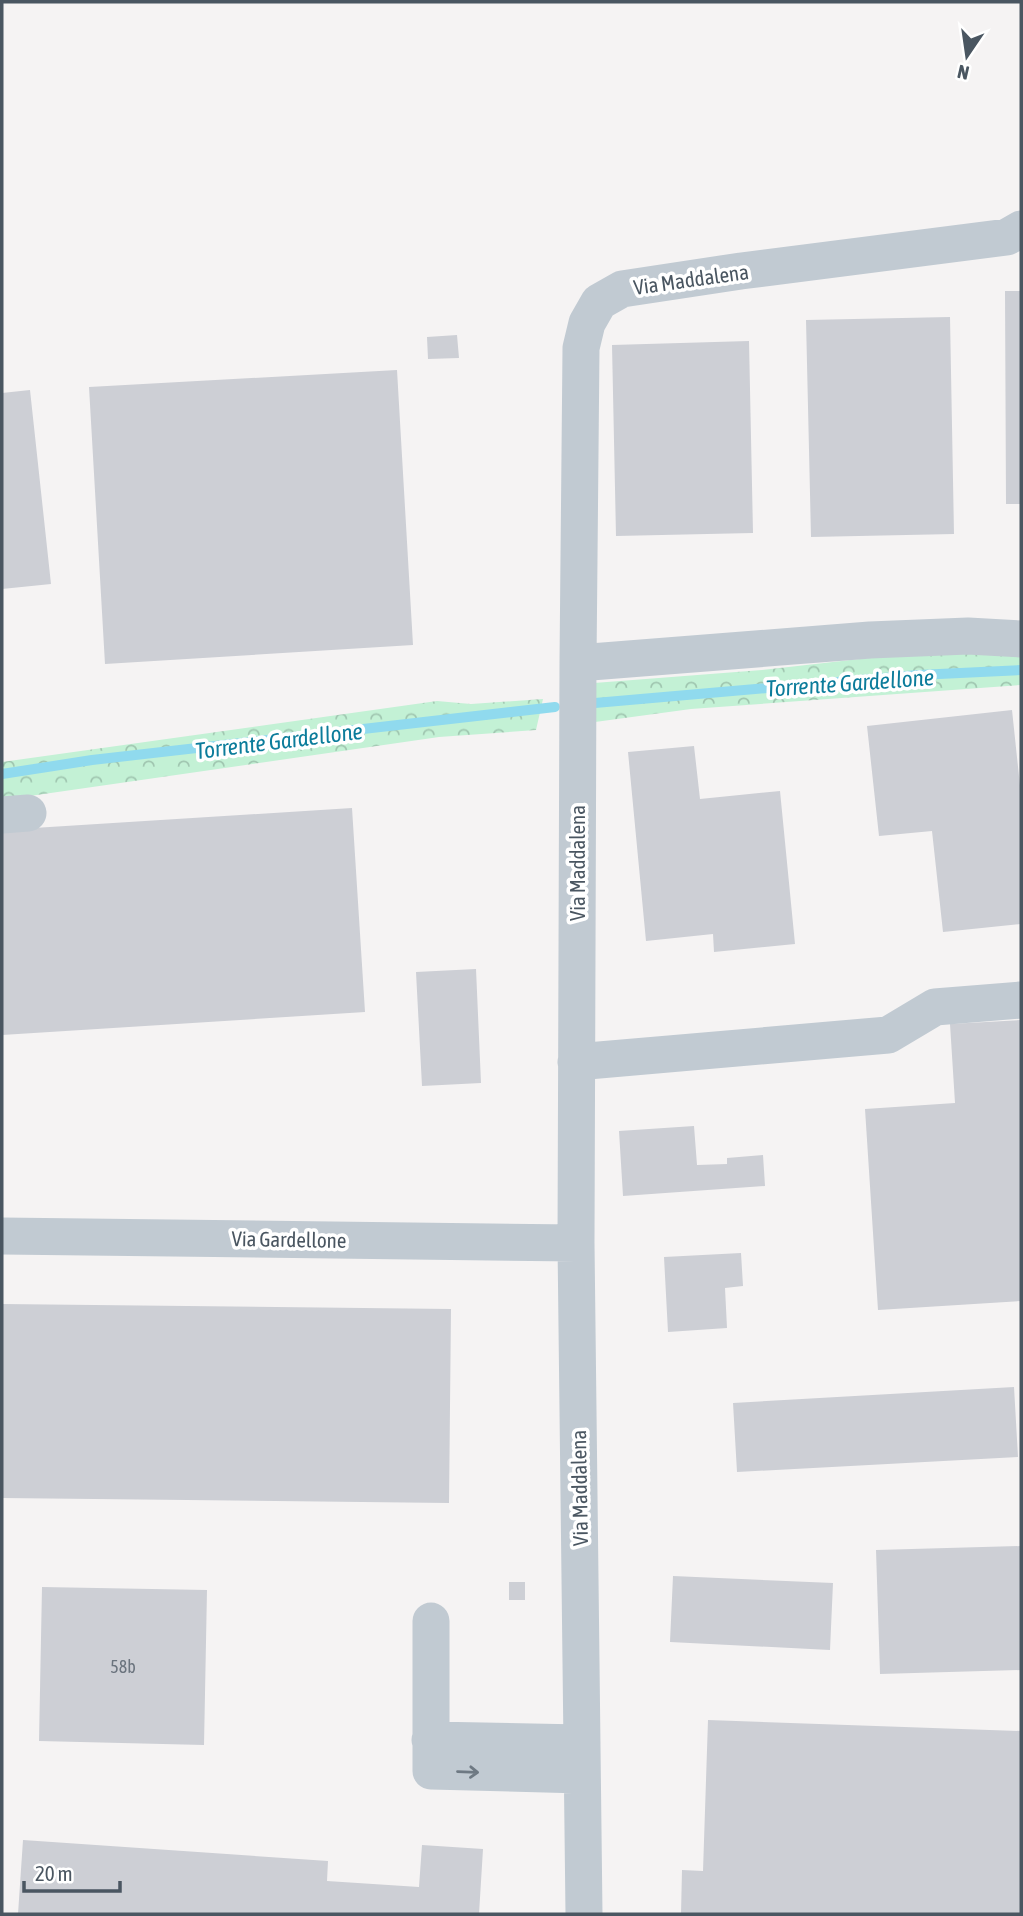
<svg xmlns="http://www.w3.org/2000/svg" width="1023" height="1916" viewBox="0 0 1023 1916" font-family="'Asap Condensed',sans-serif">
<style>
.forest{fill:url(#forest-crowns)}
.lines{fill:none;stroke-linecap:round;stroke-linejoin:round}
.stream{stroke:#90daee;stroke-width:10}
.building{fill:#cdcfd5}
.minor{stroke:#c1cad2;stroke-width:37}
.oneway{stroke:#6e7983}
.labels{text-anchor:middle;dominant-baseline:central;stroke-width:7;stroke-linejoin:round;paint-order:stroke}
.number-label{font-size:18px;fill:#6b747e}
.street-label{font-size:21px;fill:#4a5661;stroke:#fff}
.water-label{font-size:23px;font-style:italic;fill:#0c7c9b;stroke:#fff}
</style>
<defs>
<pattern id="forest-crowns" width="20" height="18" patternUnits="userSpaceOnUse" patternTransform="scale(1.75)"><rect width="20" height="18" fill="#c3f1d5"/><path d="M2 6a3 3 0 1 1 6 0M12 15a3 3 0 1 1 6 0" fill="none" stroke="#a0c6b0"/></pattern>
</defs>
<rect width="100%" height="100%" fill="#f5f3f3"/>
<!-- forest -->
<path class="forest" d="M1021 646V685L691 709 595 722 594 683 762 670 957 648Z
M543 699 536 730 439 737 2 800V762L437 701 471 704Z"/>
<g class="lines">
<!-- stream -->
<path class="stream" d="M595 703 918 675 1021 670
M2 774 92 760 555 707"/>
</g>
<!-- building -->
<path class="building" d="M1005 291H1021V504H1006Z
M950 317 954 534 811 537 806 320Z
M457 335 459 358 428 359 427 337Z
M749 341 753 533 616 536 612 345Z
M397 370 413 645 105 664 89 387Z
M30 390 51 584 2 589V393Z
M1012 710 1021 795V924L943 932 932 831 879 836 867 726Z
M694 746 700 799 780 791 795 944 714 952 713 934 646 941 628 752Z
M352 808 365 1012 2 1035V830Z
M476 969 481 1083 422 1086 416 972Z
M1021 1020V1301L878 1310 865 1109 955 1103 950 1024Z
M694 1126 697 1165 727 1164V1158L763 1155 765 1186 623 1196 619 1131Z
M741 1253 743 1286 725 1288 727 1328 668 1332 664 1257Z
M2 1304 451 1309 449 1503 2 1498Z
M1014 1387 1018 1457 737 1472 733 1403Z
M1021 1546V1670L880 1674 876 1550Z
M673 1576 833 1583 830 1650 670 1642Z
M509 1582H525V1600H509Z
M42 1587 207 1590 204 1745 39 1741Z
M708 1720 1021 1731V1914H681L682 1870 703 1871Z
M23 1840 328 1861 327 1881 419 1887 422 1845 483 1849 479 1914H18Z"/>
<g class="lines">
<!-- minor -->
<path class="minor" d="M578 663 870 640 968 636 1021 639
M2 815 28 813
M576 1062 888 1035 935 1007 1021 1000
M2 1236 576 1243
M431 1621V1771L582 1775
M430 1740 582 1743
M584 1914 576 1243 578 663 581 348 587 323 599 302 622 289 741 271 1007 237 1021 229"/>
</g>
<!-- one-way arrows -->
<defs><path id="oneway-shaft" d="M-6 0H5M1.5-3L5.5 0L1.5 3" fill="none" stroke-width="1.6" stroke-linecap="round" stroke-linejoin="round" transform="scale(1.75)"/></defs>
<use class="oneway" href="#oneway-shaft" transform="translate(468 1772) rotate(2)"/>
<g class="labels">
<!-- number labels -->
<g class="number-label">
<text x="123" y="1666">58b</text>
</g>
<!-- street labels -->
<g class="street-label">
<text transform="translate(691 279) rotate(-8)">Via Maddalena</text>
<text transform="translate(577 863) rotate(-90)">Via Maddalena</text>
<text transform="translate(289 1239) rotate(1)">Via Gardellone</text>
<text transform="translate(579 1488) rotate(-91)">Via Maddalena</text>
</g>
<!-- water labels -->
<g class="water-label">
<text transform="translate(850 683) rotate(-4)">Torrente Gardellone</text>
<text transform="translate(279 741) rotate(-7)">Torrente Gardellone</text>
</g>
</g>
<!-- border -->
<rect width="1023" height="1916" fill="none" stroke="#4a5661" stroke-width="7"/>
<!-- north arrow -->
<g transform="translate(967 56) rotate(193)" stroke="#ffffff" stroke-width="5" paint-order="stroke">
<path d="M0-5L12 26L0 18L-12 26Z" fill="#4a5661"/>
<text y="-10" font-size="19" font-weight="bold" text-anchor="middle" fill="#4a5661">N</text>
</g>
<!-- scale -->
<path d="M24 1881v10h96v-10" fill="none" stroke="#4a5661" stroke-width="3.5"/>
<text x="35" y="1881" font-size="21" fill="#4a5661" stroke="#ffffff" stroke-width="5" paint-order="stroke">20 m</text>
</svg>
